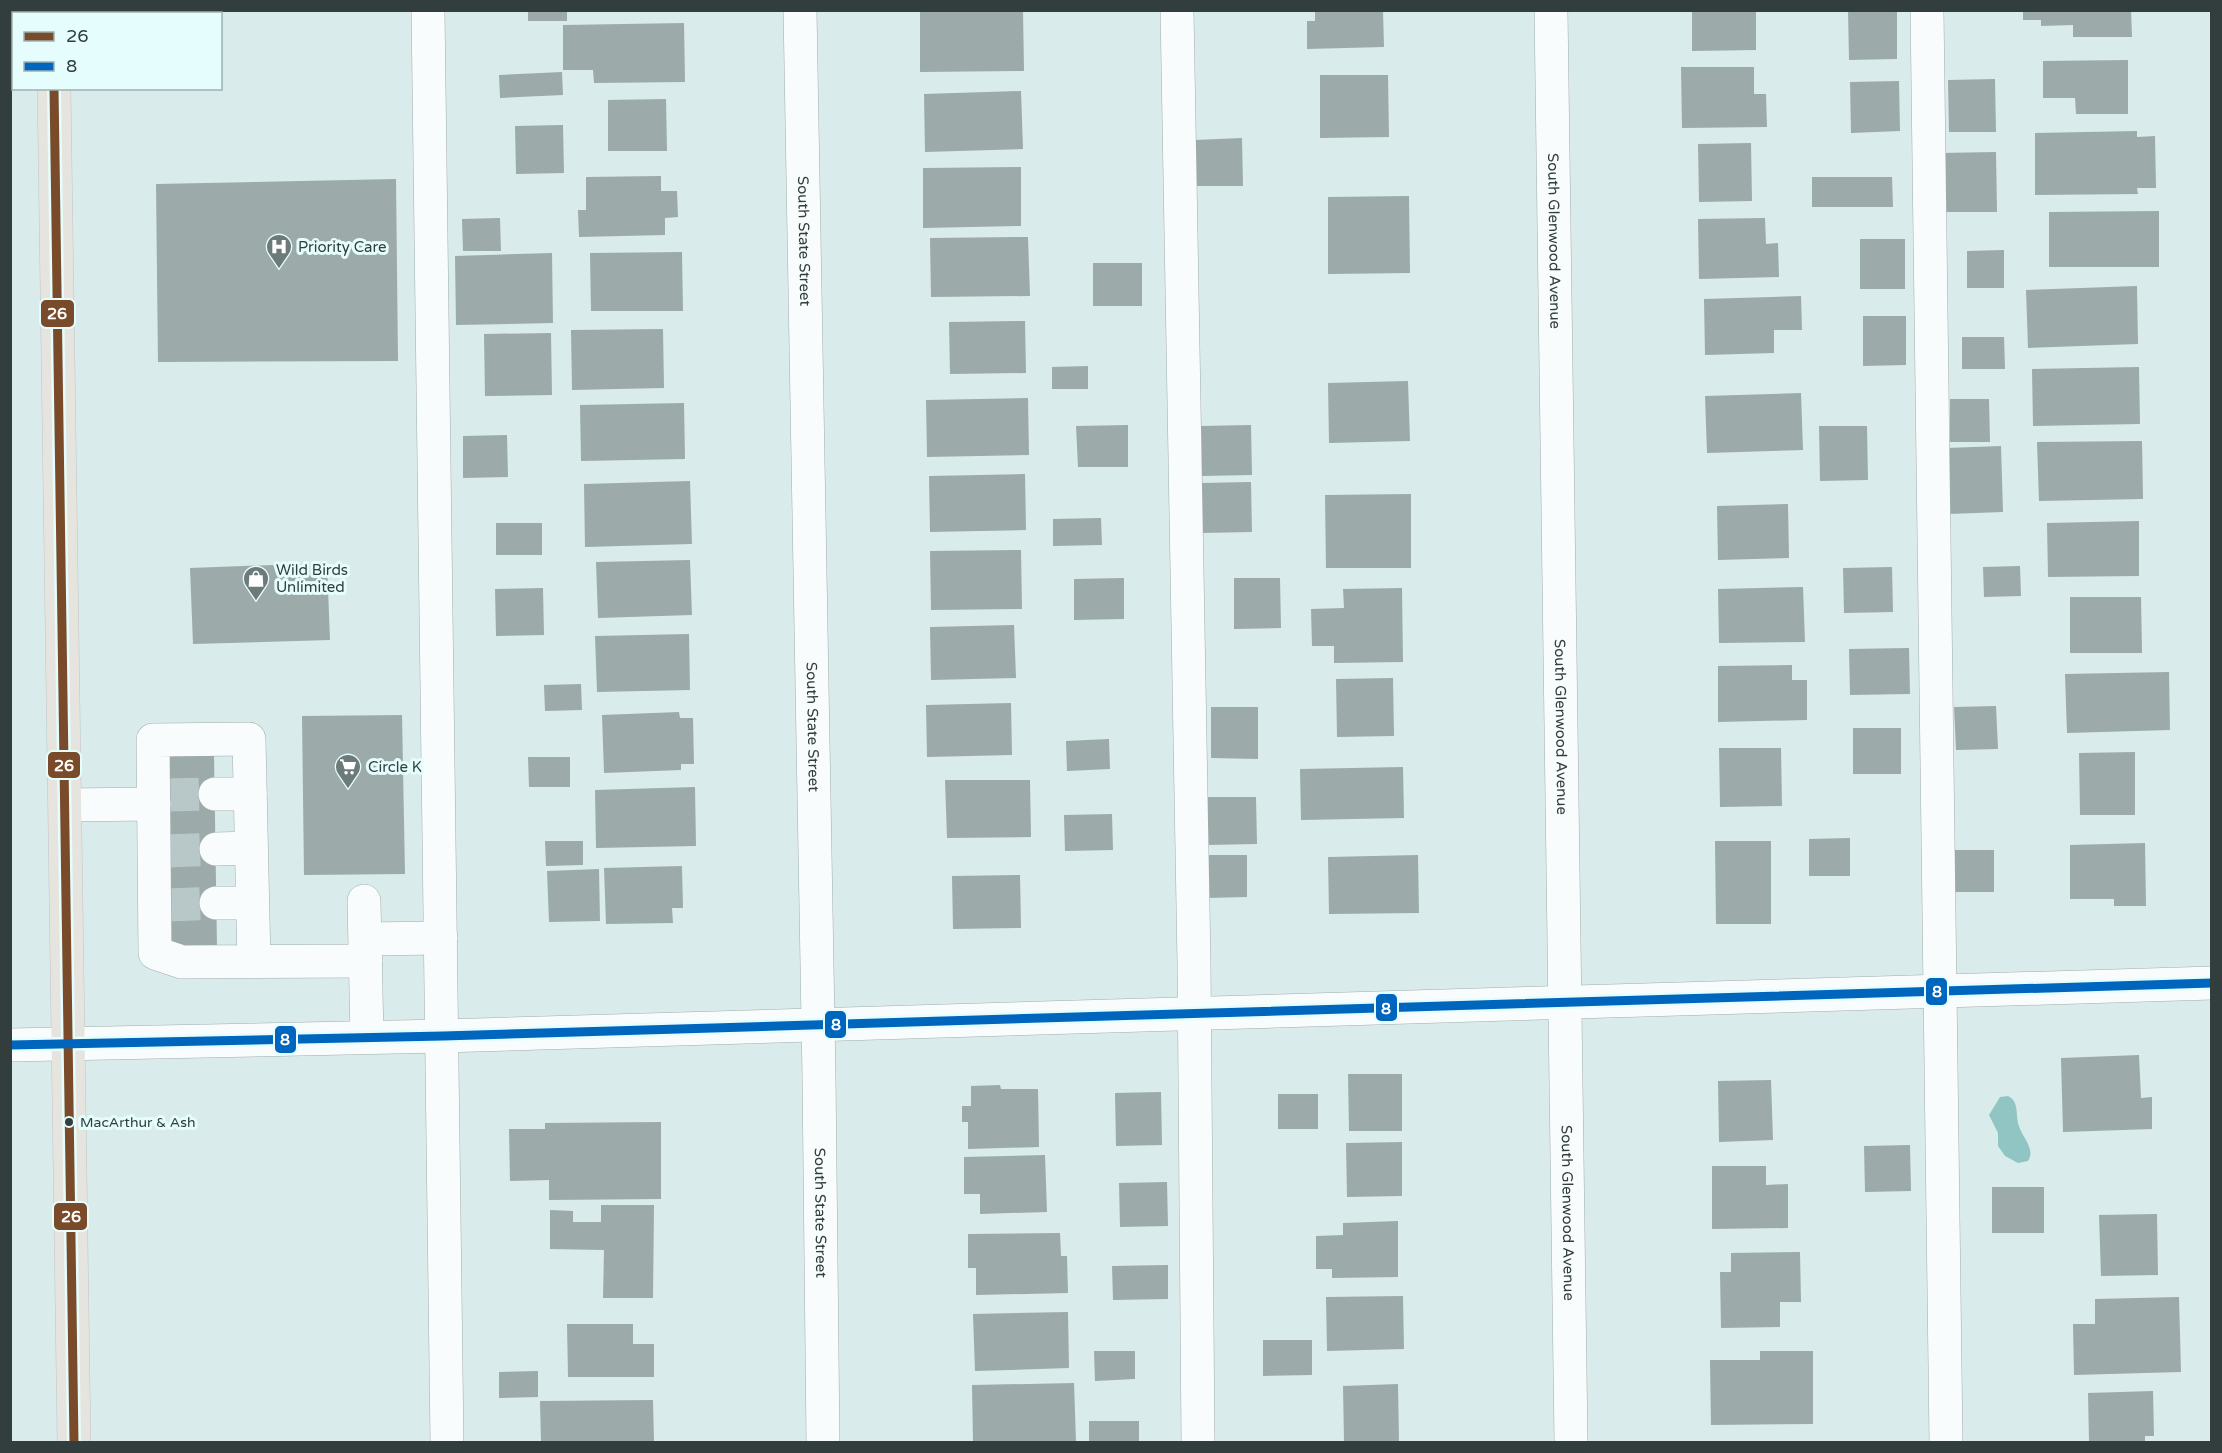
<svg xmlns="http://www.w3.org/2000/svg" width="2222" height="1453" viewBox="0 0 2222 1453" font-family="'Varela Round',sans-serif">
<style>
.water{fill:#90c5c4}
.building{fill:#9caaa9}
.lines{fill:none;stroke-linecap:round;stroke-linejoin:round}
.minor-tunnel{stroke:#b8c8c8;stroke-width:33;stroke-dasharray:33 16;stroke-linecap:butt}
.minor-casing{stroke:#9fadac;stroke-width:34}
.major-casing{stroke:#bdc6c6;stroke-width:34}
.minor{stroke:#f9fcfc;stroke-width:33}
.major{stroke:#e6e4df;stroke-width:33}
.bus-1-casing{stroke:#e5fefd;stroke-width:14}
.bus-2-casing{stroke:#e5fefd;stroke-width:14}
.bus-1{stroke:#7a4b2a;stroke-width:9}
.bus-2{stroke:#0065bd;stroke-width:9}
.bus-dot{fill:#313e3d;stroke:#e5fefd;stroke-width:2}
.labels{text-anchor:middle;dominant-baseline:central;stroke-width:6;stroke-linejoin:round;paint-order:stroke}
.bus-label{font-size:14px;fill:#313e3d;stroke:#e5fefd;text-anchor:start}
.street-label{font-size:15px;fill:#313e3d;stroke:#e5fefd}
.poi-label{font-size:15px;fill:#313e3d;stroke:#e5fefd;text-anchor:start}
.line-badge{stroke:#e5fefd;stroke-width:2}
.badge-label{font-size:16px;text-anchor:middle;font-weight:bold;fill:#fff}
</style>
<rect width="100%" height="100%" fill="#daebeb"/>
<!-- water -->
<path class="water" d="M2008 1096C2020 1102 2015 1115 2019 1126 2022 1137 2036 1149 2028 1161L2018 1163 2005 1156 1998 1146V1133L1989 1115 2000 1097Z"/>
<!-- building -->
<path class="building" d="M528 10H567V21H528Z
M1023 10 1024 71 920 72V11Z
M1315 10H1383L1384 47 1307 49V21H1315Z
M1692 10H1756V50L1692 51Z
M1848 10H1897V59L1849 60Z
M2023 10H2131L2132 37H2073V25L2041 26V20H2023Z
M684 23 685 82 594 83 593 70H563V25Z
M2128 60V114H2076L2075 98H2043V61Z
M1681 67H1754V94H1766L1767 127 1682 128Z
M562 72 563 95 500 98 499 75Z
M1320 75H1388L1389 137 1320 138Z
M1995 79 1996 132H1949L1948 80Z
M1899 81 1900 131 1851 133 1850 82Z
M1021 91 1023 149 925 152 924 94Z
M666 99 667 151H608V100Z
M563 125 564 173 516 174 515 126Z
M2137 131V137L2155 136 2156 188H2137L2138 194 2035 195V133Z
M1242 138 1243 186H1196L1195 140Z
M1751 143 1752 201 1699 202 1698 144Z
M1996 152 1997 212H1941L1940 153Z
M1021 167V226L923 228V168Z
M661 176V191H677L678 217 665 218V235L579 237 578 210H586V177Z
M1812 177H1892L1893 207H1812Z
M396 179 398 361 158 362 156 184Z
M1409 196 1410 273 1328 274V197Z
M2159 211V267H2049V212Z
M500 218 501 251H463L462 219Z
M1765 218 1766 244 1778 243 1779 277 1699 279 1698 219Z
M1028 237 1030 296 931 297 930 238Z
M1860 239H1905V289H1860Z
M2004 250V288H1967V251Z
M682 252 683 311H591L590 253Z
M552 253 553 323 456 325 455 256Z
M1093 263H1142V306H1093Z
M2137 286 2138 344 2028 348 2026 290Z
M1801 296 1802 330H1774V353L1705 355 1704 299Z
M1863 316H1906V365L1863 366Z
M1025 321 1026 373 950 374 949 322Z
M663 329 664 388 572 390 571 330Z
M551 333 552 395 485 396 484 334Z
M1962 337H2004L2005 369H1962Z
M1088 366V389H1052V367Z
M2139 367 2140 424 2033 426 2032 369Z
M1408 381 1410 441 1329 443 1328 383Z
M1801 393 1803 450 1707 453 1705 396Z
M1028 398 1029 455 927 457 926 400Z
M1950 399H1989L1990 442H1950Z
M684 403 685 459 581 461 580 405Z
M1128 425V467H1078L1076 426Z
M1251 425 1252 475 1202 476 1201 426Z
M1819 426H1867L1868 480 1820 481Z
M507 435 508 477 463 478V436Z
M2142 441 2143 499 2039 501 2037 442Z
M2001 446 2003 512 1949 514 1946 448Z
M1025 474 1026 530 930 532 929 476Z
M690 481 692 544 585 547 584 484Z
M1251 482 1252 532 1201 533V483Z
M1411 494V568H1326L1325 495Z
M1788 504 1789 558 1718 560 1717 506Z
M1101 518 1102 545 1053 546V519Z
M2139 521V576L2048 577 2047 523Z
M496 523H542V555H496Z
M1021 550 1022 609 931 610 930 551Z
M690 560 692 615 598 618 596 562Z
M327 563 330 640 193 644 190 568Z
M2020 566 2021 596 1984 597 1983 567Z
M1892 567 1893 612 1844 613 1843 568Z
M1124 578V619L1074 620V579Z
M1234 578H1280L1281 628 1234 629Z
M1803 587 1805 642 1719 643 1718 589Z
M543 588 544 635 496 636 495 589Z
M1402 588 1403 662 1334 663V646H1312L1311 609 1344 608 1343 589Z
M2070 597H2141L2142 653H2070Z
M1014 625 1016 678 931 680 930 627Z
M689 634 690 690 597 692 595 636Z
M1909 648 1910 694 1850 695 1849 649Z
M1792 665V680H1807V720L1718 722V666Z
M2169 672 2170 730 2067 733 2065 674Z
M1393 678 1394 736 1337 737 1336 679Z
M581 684 582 710 545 711 544 685Z
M1011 703 1012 755 927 757 926 705Z
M1996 706 1998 749 1956 750 1954 707Z
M1211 707H1258V759L1211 758Z
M679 712 680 718H693L694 764H681V770L604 773 602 715Z
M402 715 405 874 304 875 302 716Z
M1853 728H1901V774H1853Z
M1109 739 1110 769 1067 771 1066 741Z
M1719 748H1781L1782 806 1720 807Z
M2135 752V815H2080L2079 753Z
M214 754 217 948 168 949 165 755Z
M528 757H570V787H529Z
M1403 767 1404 818 1301 820 1300 769Z
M945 780H1030L1031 837 947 838Z
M695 787 696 846 596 848 595 790Z
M1205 797H1256L1257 844 1205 845Z
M1112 814 1113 850 1065 851 1064 815Z
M1850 838V876H1809V839Z
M545 841H583V865L546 866Z
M1715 841H1771V924H1716Z
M2145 843 2146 906H2114V899H2070V845Z
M1953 850H1994V892H1953Z
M1206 855H1247V897L1207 898Z
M1418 855 1419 913 1329 914 1328 857Z
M682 866 683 908H672L673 923 606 924 604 868Z
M599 869 600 921 549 922 547 871Z
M1020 875 1021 928 953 929 952 876Z
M2139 1055 2141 1098 2152 1097V1129L2063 1132 2061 1058Z
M1348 1074H1402V1131H1349Z
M1771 1080 1773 1140 1719 1142 1718 1081Z
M1000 1085 1001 1089H1038L1039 1147 968 1149V1122H962V1106H971V1086Z
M1161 1092 1162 1145 1116 1146 1115 1093Z
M1278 1094H1318V1129H1278Z
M661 1122V1199L549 1200V1180L510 1181 509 1129H545V1123Z
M1402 1142V1196L1347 1197 1346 1143Z
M1910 1145 1911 1191 1865 1192 1864 1146Z
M1045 1155 1047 1212 980 1214V1194H964V1157Z
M1712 1166H1766V1185L1788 1184V1228L1712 1229Z
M1167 1182 1168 1226 1120 1227 1119 1183Z
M1992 1187H2044V1233H1992Z
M601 1205H654L653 1298H603L604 1250 550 1249V1210L573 1211V1222H601Z
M2157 1214 2158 1275 2101 1276 2099 1215Z
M1398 1221V1277L1332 1278V1269H1316V1236L1343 1235V1223Z
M1060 1233 1061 1256H1067L1068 1293 976 1295V1268H968V1234Z
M1800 1252 1801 1302H1780V1327L1721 1328 1720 1272H1731V1253Z
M1168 1265V1299L1113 1300 1112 1266Z
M1403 1296 1404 1349 1327 1351 1326 1297Z
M2179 1297 2181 1372 2074 1375 2073 1324H2095V1299Z
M1068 1312 1069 1368 975 1371 973 1314Z
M567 1324H633V1344H654V1377H568Z
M1263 1340H1312V1375L1263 1376Z
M1094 1351H1135V1379L1095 1381Z
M1760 1351H1813V1424L1711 1425 1710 1360H1760Z
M538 1371V1397L499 1398V1372Z
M1074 1383 1076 1442H973L972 1385Z
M1398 1384 1399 1442H1344L1343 1386Z
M2153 1391 2154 1436H2145V1442H2089L2088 1393Z
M653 1400 654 1442H541L540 1401Z
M1089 1421H1139V1442H1089Z"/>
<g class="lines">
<!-- minor-tunnel -->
<path class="minor-tunnel" d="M166 795 215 794
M167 851 216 849
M167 905 216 903"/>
<defs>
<g id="minor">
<path d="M428 10 447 1442"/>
<path id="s1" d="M800 10 819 1077 823 1442"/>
<path d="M1177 10 1194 963 1198 1442"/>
<path id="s2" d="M1551 10 1571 1442"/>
<path d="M1927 10 1946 1442"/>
<path d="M215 794H250"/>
<path d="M66 805 154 804"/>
<path d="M216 849 251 848"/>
<path d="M364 901 367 1037"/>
<path d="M216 903H252"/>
<path d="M366 939 441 938"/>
<path d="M254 962 249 739 153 740 155 953 182 962 366 961"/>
<path d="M10 1045 443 1036 2212 983"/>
</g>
<path id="major" d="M52 10V14
M54 88 74 1442"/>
</defs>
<!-- minor casing -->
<use href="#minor" class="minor-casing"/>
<!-- major casing -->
<use href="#major" class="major-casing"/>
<!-- minor -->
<use href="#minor" class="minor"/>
<!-- major -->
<use href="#major" class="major"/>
<defs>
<path id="bus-1" d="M54 88 74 1442"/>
<path id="bus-2" d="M10 1045 443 1036 2212 983"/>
</defs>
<!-- bus-1 casing -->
<use href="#bus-1" class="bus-1-casing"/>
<!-- bus-2 casing -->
<use href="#bus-2" class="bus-2-casing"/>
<!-- bus-1 -->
<use href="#bus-1" class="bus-1"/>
<!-- bus-2 -->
<use href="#bus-2" class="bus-2"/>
</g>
<!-- icons -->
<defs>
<symbol id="hospital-pin" viewBox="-11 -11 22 30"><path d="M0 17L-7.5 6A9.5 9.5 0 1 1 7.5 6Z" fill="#6c7b7a" stroke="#e5fefd"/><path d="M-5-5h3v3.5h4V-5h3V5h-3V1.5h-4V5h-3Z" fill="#fff"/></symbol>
<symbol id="shop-pin" viewBox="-11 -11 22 30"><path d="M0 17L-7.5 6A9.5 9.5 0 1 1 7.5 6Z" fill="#6c7b7a" stroke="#e5fefd"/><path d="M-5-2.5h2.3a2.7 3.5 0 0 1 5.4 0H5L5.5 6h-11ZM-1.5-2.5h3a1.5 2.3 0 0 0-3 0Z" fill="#fff"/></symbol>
<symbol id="supermarket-pin" viewBox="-11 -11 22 30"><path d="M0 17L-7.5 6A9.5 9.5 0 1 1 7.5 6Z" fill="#6c7b7a" stroke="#e5fefd"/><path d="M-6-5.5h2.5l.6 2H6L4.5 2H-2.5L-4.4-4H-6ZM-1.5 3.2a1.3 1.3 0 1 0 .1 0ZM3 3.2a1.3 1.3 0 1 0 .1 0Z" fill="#fff"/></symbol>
</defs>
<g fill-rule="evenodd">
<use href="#hospital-pin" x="264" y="232" width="30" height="40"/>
<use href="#shop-pin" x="241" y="564" width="30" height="40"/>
<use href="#supermarket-pin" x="333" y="752" width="30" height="40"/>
</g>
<!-- markers -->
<circle class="bus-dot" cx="69" cy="1122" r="5"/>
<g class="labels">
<!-- bus labels -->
<g class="bus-label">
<text x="80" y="1122">MacArthur &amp; Ash</text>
</g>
<!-- street labels -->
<g class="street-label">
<text stroke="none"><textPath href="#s1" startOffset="231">South State Street</textPath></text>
<text stroke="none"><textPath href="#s2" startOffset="231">South Glenwood Avenue</textPath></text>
<text stroke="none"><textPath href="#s1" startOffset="717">South State Street</textPath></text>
<text stroke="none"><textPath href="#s2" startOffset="717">South Glenwood Avenue</textPath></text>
<text stroke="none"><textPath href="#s1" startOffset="1203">South State Street</textPath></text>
<text stroke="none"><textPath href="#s2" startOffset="1203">South Glenwood Avenue</textPath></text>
</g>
<!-- poi labels -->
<g class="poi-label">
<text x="298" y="247">Priority Care</text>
<text x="276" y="570">Wild Birds<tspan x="276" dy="17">Unlimited</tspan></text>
<text x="368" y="767">Circle K</text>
</g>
</g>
<g class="line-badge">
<rect x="40" y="299" width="35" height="29" rx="6" fill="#7a4b2a"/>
<rect x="47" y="751" width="34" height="28" rx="6" fill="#7a4b2a"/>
<rect x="1925" y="977" width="23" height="29" rx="6" fill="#0065bd"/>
<rect x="1375" y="993" width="23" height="29" rx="6" fill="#0065bd"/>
<rect x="824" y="1010" width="23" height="29" rx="6" fill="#0065bd"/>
<rect x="274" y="1025" width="23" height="29" rx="6" fill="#0065bd"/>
<rect x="53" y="1202" width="35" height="29" rx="6" fill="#7a4b2a"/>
</g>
<g class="badge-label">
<text x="57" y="319">26</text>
<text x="64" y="771">26</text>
<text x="1937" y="997">8</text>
<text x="1386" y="1014">8</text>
<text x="836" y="1030">8</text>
<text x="285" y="1045">8</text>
<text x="71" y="1222">26</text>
</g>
<!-- border -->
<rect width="2222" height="1453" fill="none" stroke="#313e3d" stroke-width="24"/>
<!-- legend -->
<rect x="12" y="12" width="210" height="78" fill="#e5fefd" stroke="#9db1b0" stroke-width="1.5"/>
<rect x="24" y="32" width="30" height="9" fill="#7a4b2a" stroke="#9db1b0" stroke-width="1.5"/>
<text x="66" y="42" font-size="18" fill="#313e3d">26</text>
<rect x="24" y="62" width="30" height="9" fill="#0065bd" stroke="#9db1b0" stroke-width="1.5"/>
<text x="66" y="72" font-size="18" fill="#313e3d">8</text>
</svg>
